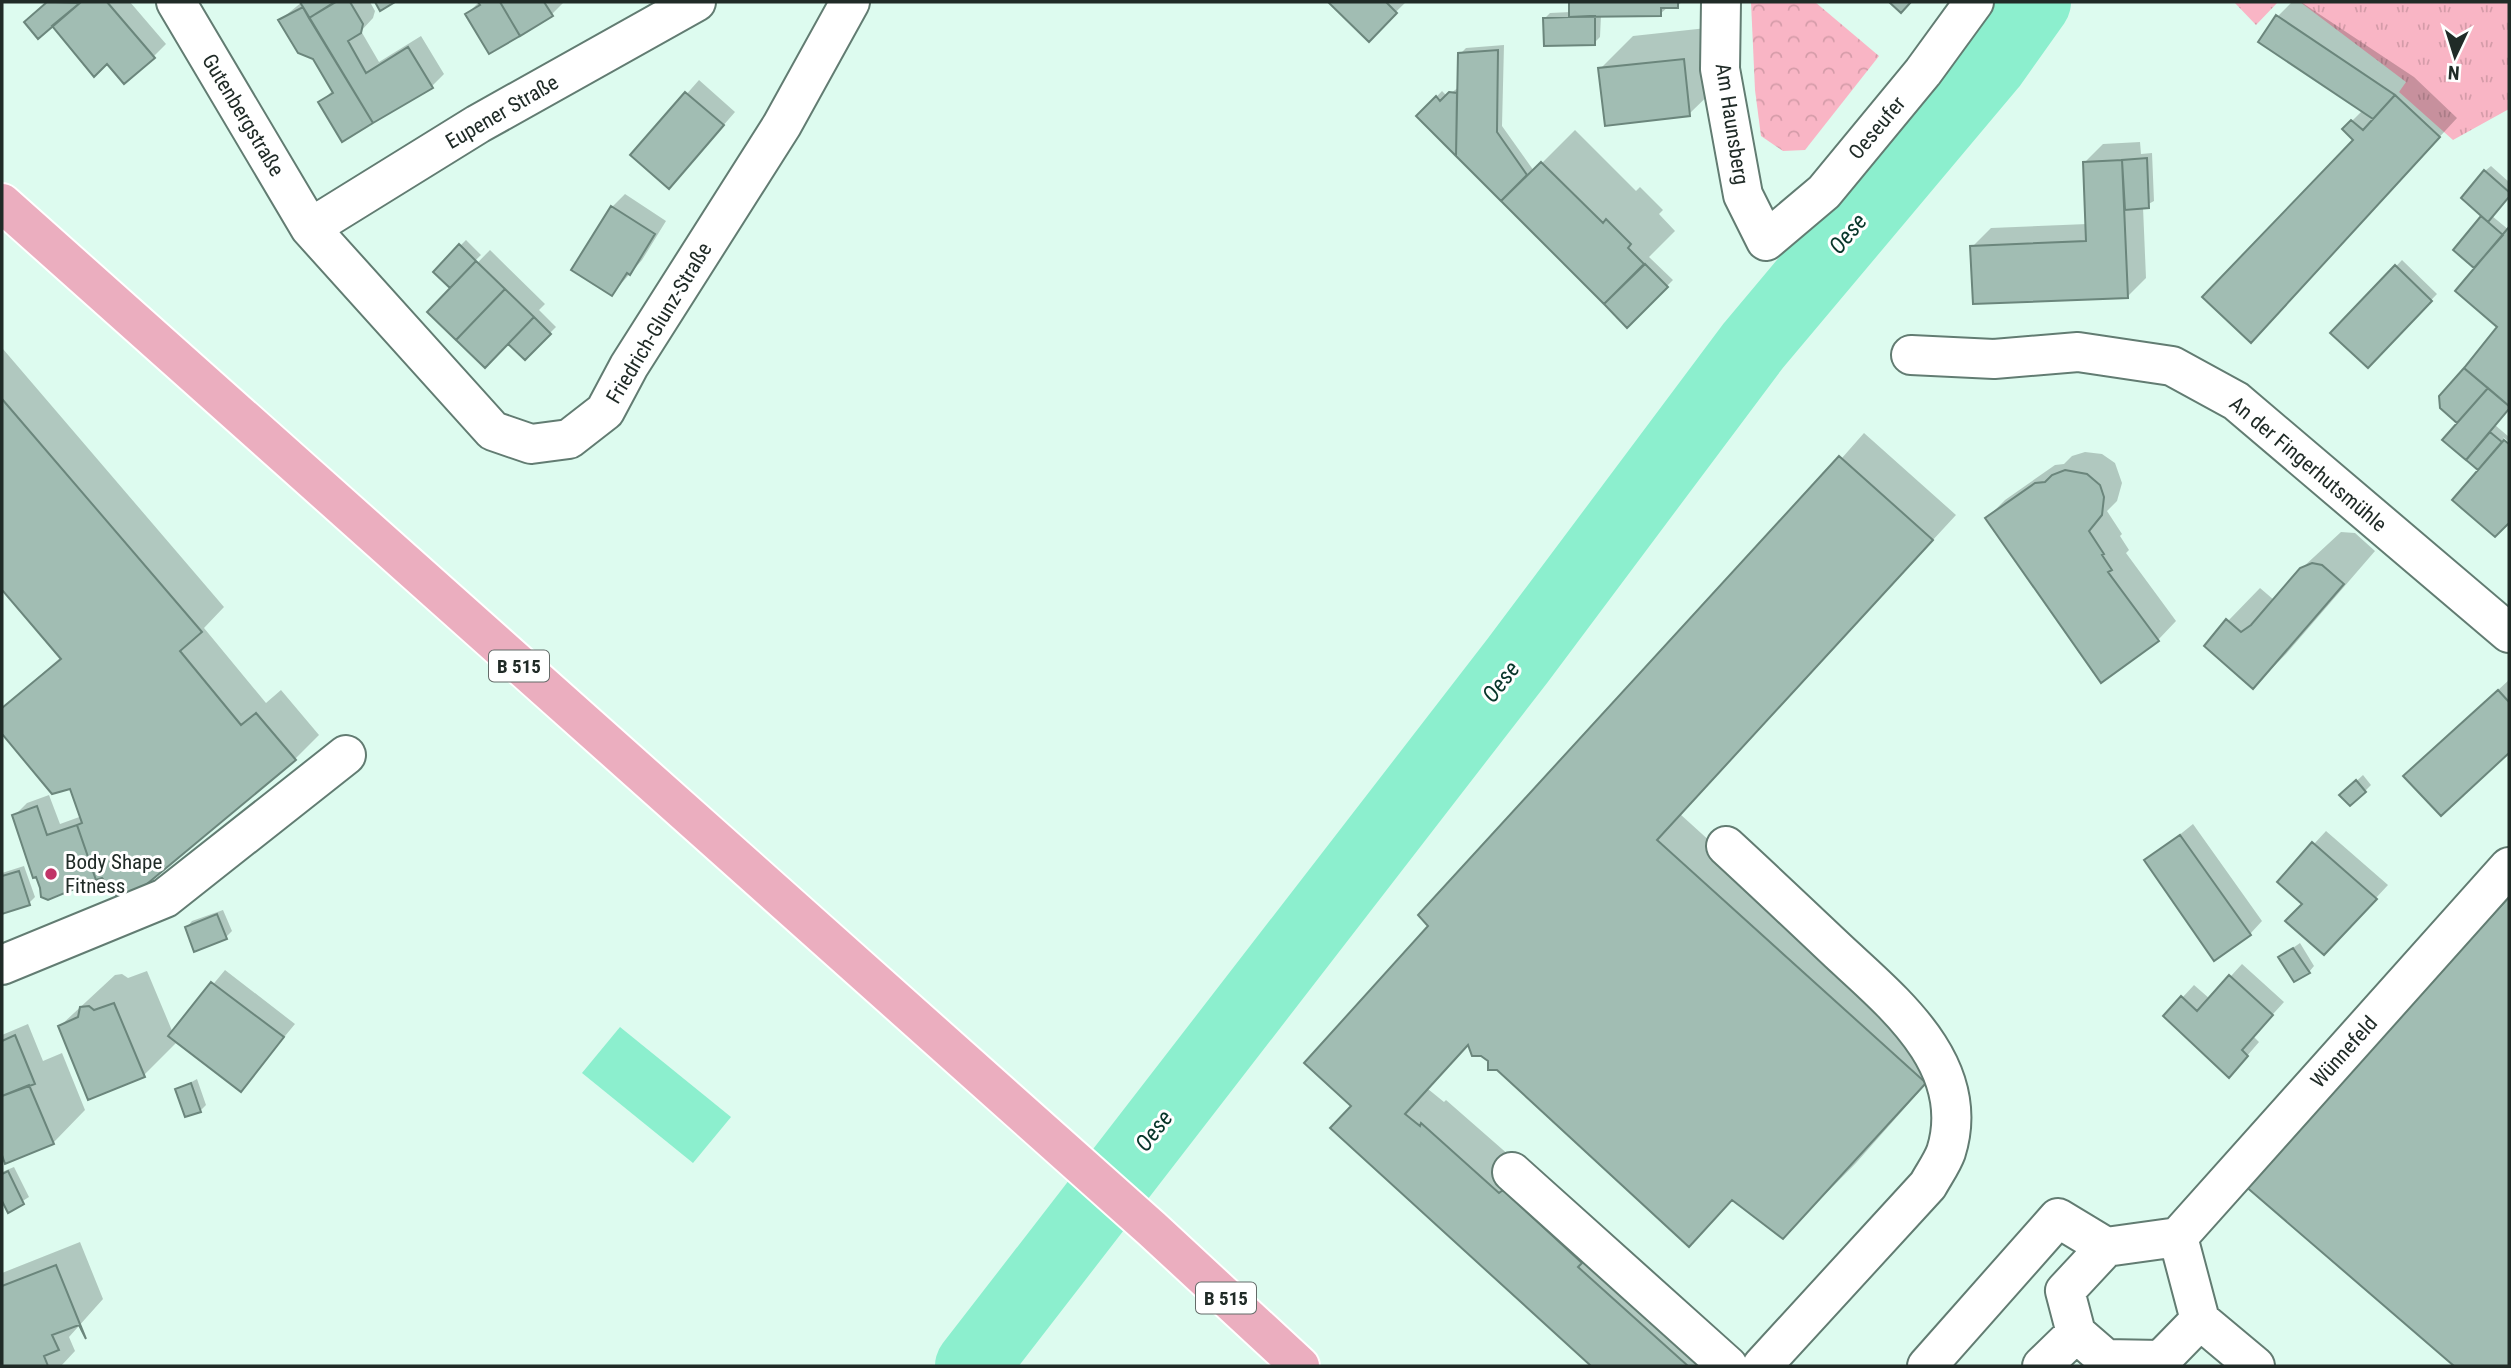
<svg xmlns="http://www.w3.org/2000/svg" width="2511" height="1368" viewBox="0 0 2511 1368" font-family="'Roboto Condensed',sans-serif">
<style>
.grass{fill:url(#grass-tufts)}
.park{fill:url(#park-crowns)}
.water{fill:#8cefce}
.shadow{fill:#0003}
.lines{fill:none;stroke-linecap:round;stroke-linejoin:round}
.river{stroke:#8cefce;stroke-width:74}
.building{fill:#a1bdb3;stroke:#6b867c;stroke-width:2}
.minor-casing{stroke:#627c72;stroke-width:42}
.major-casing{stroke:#fff;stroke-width:42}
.minor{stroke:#fff;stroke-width:38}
.major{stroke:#ebaebf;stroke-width:38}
.poi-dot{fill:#c13467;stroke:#fff;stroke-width:2.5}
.labels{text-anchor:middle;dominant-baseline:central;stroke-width:6;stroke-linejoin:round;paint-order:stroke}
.shield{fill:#fff;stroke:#636b68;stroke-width:2}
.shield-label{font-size:19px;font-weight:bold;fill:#202b27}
.street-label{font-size:21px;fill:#202b27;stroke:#fff}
.poi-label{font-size:21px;fill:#202b27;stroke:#fff;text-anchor:start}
.water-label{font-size:23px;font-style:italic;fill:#07362a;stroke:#fff}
</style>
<defs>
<pattern id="grass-tufts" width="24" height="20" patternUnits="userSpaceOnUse" patternTransform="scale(1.75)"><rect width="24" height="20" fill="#f9b5c5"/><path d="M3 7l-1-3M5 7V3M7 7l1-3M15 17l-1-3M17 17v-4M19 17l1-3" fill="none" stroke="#d59ca9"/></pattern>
<pattern id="park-crowns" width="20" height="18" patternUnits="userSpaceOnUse" patternTransform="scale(1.75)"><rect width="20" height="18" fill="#f9b5c5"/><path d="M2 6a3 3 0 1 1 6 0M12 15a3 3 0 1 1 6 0" fill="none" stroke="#d59ca9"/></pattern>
</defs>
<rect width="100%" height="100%" fill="#ddfbef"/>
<!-- grass -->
<path class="grass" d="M2234 2H2278L2256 25Z
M2300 2H2509V109L2453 140 2399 92 2406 82Z"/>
<!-- park -->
<path class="park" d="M1751 2H1815L1879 56 1805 150 1783 151 1761 136 1755 90Z"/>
<!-- water -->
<path class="water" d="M620 1027 731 1117 693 1163 582 1073Z"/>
<!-- shadow -->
<path class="shadow" d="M49 2H130L166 44 153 57 108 62 52 24 32 16Z
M302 2H370L375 11 373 18 361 31 379 62 421 36 444 74 432 86 320 103 333 90 314 58 280 20Z
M479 2H564L552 14H467Z
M1330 2H1406L1368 39Z
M1571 2H1682L1677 6 1668 7 1660 14 1601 15 1600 37 1594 43 1544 19 1550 13 1571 12Z
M2292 2H2301L2414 77 2457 118 2269 322 2355 140 2344 129 2363 110 2277 17Z
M1716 27 1722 82 1689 114 1600 69 1633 36Z
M1504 45 1502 126 1534 171 1575 130 1636 191 1640 187 1663 210 1659 214 1675 231 1649 257 1673 280 1627 326 1418 116 1442 91 1447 96 1459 87 1460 54 1466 48Z
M699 80 735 112 681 174 633 155Z
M2140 142 2141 154 2152 153 2154 201 2143 207 2146 278 2128 296 1972 247 1991 228 2087 224 2085 162 2103 144Z
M2491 166 2509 182V196L2492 216 2509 230V408L2495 425 2509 437V442L2503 437 2509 447V520L2495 535 2480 469 2445 439 2460 423 2442 407 2499 327 2484 259 2455 249 2484 216 2485 171Z
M625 194 666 221 642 260 612 294V207Z
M466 240 481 255 450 285 435 271Z
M490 250 545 304 539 310 556 327 525 358 509 342 429 312Z
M2402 260 2437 294 2368 366 2333 333Z
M3 349 224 607 204 628 266 703 281 690 319 735 295 759 103 876 14 816 27 803 49 795 60 824 82 816 71 787 53 792 2 731V709L61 657 2 587Z
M1864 433 1956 515 1680 814 1949 1058 1856 1163 1783 1237 1733 1199 1490 1060 1469 1043 1428 1089 1444 1102 1446 1100 1750 1366H1593L1332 1128 1353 1106 1430 926Z
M2085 452 2102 454 2115 463 2122 483 2117 501 2107 511 2122 534 2120 536 2129 550 2126 553 2176 621 2158 640 1987 518 2005 500 2055 465 2064 464 2072 456Z
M2341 532 2355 533 2375 551 2286 654 2253 687 2228 621 2260 588 2274 600 2301 569Z
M2509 680V751L2441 813 2418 763Z
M2363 775 2371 785 2365 791 2348 789Z
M2193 824 2262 921 2250 934 2147 861Z
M2326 831 2388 885 2337 940 2280 881Z
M24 866 35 897 29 903 3 912 2 873Z
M2509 898V1366H2456L2246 1185Z
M223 910 232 931 226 937 187 927 192 921Z
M2300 943 2314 966 2309 972 2280 957Z
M2242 964 2284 1002 2253 1036 2259 1042 2241 1063 2182 998 2194 985 2210 999Z
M225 970 295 1024 241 1089 178 1041 144 1075 60 1026 115 975 122 974 128 978 147 971 173 1033Z
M28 1024 43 1061 62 1053 85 1110 53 1143 6 1161 2 1151V1035Z
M197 1079 206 1105 200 1111 177 1090Z
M14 1167 29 1197 8 1210 2 1197V1172Z
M80 1242 103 1299 69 1337 75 1351 61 1366H2V1273Z"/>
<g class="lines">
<!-- river -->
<path class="river" d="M972 1366 1518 660 1753 346 1990 64 2034 2"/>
</g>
<!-- building -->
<path class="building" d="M47 2 80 3 38 39 24 22Z
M107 2 155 58 124 84 107 64 94 77 52 26 81 2Z
M300 2H332L333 3 309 18Z
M336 2H350L363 24 361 33 348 41 366 73 408 47 433 88 373 123 309 18Z
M375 2H395L380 11Z
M478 2H500L520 36 489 54 465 14 480 5Z
M500 2H544L553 16 520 36Z
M1328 2H1386L1397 13 1369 42Z
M1569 2H1678V8H1661V16L1569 17Z
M1889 2H1911L1901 13Z
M303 7 373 123 342 142 318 102 333 93 313 59 298 53 278 20Z
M2276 15 2395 95 2373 119 2258 42Z
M1595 16V45L1544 46 1543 18Z
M1498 50 1497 132 1527 175 1501 201 1456 156 1458 53Z
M1684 59 1690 116 1605 126 1598 68Z
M685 92 724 125 669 189 630 155Z
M1449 92 1457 93 1456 156 1416 116 1436 96 1440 101Z
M2395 95 2440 137 2251 343 2202 297 2353 140 2342 129 2351 120 2363 130Z
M2147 158 2149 208 2125 210 2122 160Z
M2122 160 2128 298 1973 304 1970 246 2086 241 2083 162Z
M1541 162 1603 223 1606 219 1631 244 1628 248 1644 264 1604 304 1501 201Z
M2484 170 2509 192V197L2488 222 2461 198Z
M611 206 655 234 630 275 627 273 612 296 571 270Z
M2481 216 2503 235 2474 268 2453 250Z
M2509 227V406L2464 368 2497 327 2455 291Z
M459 244 476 261 450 288 433 272Z
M476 261 505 289 456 340 427 312Z
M1645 264 1668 287 1627 328 1604 304Z
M2395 265 2432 301 2368 368 2330 333Z
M505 289 534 317 485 368 456 340Z
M534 317 551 334 525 360 508 344Z
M2464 368 2488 388 2457 423 2440 408 2439 396Z
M2488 388 2509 406V409L2466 460 2442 440Z
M2 399 202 632 180 651 241 725 256 713 296 760 130 898 121 901 102 878 96 880 77 825 82 823 70 789 52 794 2 734V708L61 659 2 590Z
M2490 432 2502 442 2478 470 2466 460Z
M2504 440 2509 444V523L2495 537 2452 500Z
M1839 456 1933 540 1657 840 1926 1083 1783 1239 1732 1200 1689 1247 1497 1070H1488V1061L1481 1056H1472L1468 1045 1405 1114 1420 1126 1421 1123 1499 1193 1503 1190 1582 1263 1578 1267 1688 1366H1591L1330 1128 1351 1106 1304 1063 1428 926 1418 915Z
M2065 470 2087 474 2100 485 2104 497 2102 515 2089 531 2104 554 2102 555 2112 570 2108 572 2159 641 2101 683 1985 518 2035 483 2045 482 2052 475Z
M2312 563 2322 565 2344 584 2253 689 2204 646 2226 619 2241 632 2251 625 2300 568Z
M2498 690 2509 702V753L2441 816 2403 776Z
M2356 780 2366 792 2350 806 2339 795Z
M37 806 47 835 77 825 96 880 48 900 41 897 40 888 36 877 33 878 12 815Z
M2180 835 2251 935 2214 961 2144 860Z
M2312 842 2377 899 2324 955 2285 921 2302 904 2277 882Z
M19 871 30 905 2 914V876Z
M2509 897V1366H2454L2244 1185Z
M217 914 227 939 194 952 185 927Z
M2293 948 2310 973 2294 982 2278 957Z
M2229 975 2273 1015 2242 1050 2248 1056 2229 1078 2163 1016 2181 996 2197 1011Z
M211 982 284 1037 241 1092 168 1036Z
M114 1003 145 1077 88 1100 58 1026 78 1017 80 1007 89 1006 94 1010Z
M15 1035 35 1084 2 1096V1041Z
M191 1083 201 1112 185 1117 175 1089Z
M29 1085 54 1144 5 1164 2 1155V1096Z
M8 1171 24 1204 8 1213 2 1201V1174Z
M56 1265 86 1339 79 1325 52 1335 59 1350 44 1356 48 1366H2V1286Z"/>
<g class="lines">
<defs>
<path id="minor" d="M176 2 310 228 493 431 531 444 569 439 605 411 629 366 782 125 850 2
M1721 2 1720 69 1743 195 1766 241 1824 192 1923 72 1974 2
M310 228 478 124 696 2
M1911 355 1994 359 2078 352 2172 366 2236 401 2509 633
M1726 846C1764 881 1801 916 1839 952 1894 1003 1973 1066 1946 1152 1942 1163 1934 1174 1928 1185L1762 1366
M2 965 165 898 346 755
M1512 1172 1728 1366
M2178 1237 2200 1320 2161 1360 2106 1359 2076 1333 2065 1291 2106 1247 2178 1237 2509 867
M2200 1320 2255 1366
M1927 1366 2058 1218 2106 1247
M2042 1366 2076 1333"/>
<path id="major" d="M2 203 1152 1229 1300 1366"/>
</defs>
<!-- minor casing -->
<use href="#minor" class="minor-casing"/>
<!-- major casing -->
<use href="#major" class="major-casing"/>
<!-- minor -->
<use href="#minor" class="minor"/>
<!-- major -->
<use href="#major" class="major"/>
</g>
<!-- markers -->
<circle class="poi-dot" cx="51" cy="874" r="7"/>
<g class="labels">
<!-- shield labels -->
<g class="shield">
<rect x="489" y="650.5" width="60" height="31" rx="5"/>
<rect x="1196" y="1282.5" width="60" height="31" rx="5"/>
</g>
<g class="shield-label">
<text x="519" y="666">B 515</text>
<text x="1226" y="1298">B 515</text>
</g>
<!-- street labels -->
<g class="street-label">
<text transform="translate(502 112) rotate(-30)">Eupener Straße</text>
<text transform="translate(243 115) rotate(59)">Gutenbergstraße</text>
<text transform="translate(1732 124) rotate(81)">Am Haunsberg</text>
<text transform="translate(1877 128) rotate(-50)">Oeseufer</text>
<text transform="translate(659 323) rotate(-59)">Friedrich-Glunz-Straße</text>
<text transform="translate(2308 464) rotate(40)">An der Fingerhutsmühle</text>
<text transform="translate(2344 1052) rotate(-48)">Wünnefeld</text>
</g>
<!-- poi labels -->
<g class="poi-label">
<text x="65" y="862">Body Shape<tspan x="65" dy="24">Fitness</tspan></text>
</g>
<!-- water labels -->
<g class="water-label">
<text transform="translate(1848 234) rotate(-50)">Oese</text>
<text transform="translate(1501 682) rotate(-52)">Oese</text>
<text transform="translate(1154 1131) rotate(-52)">Oese</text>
</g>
</g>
<!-- border -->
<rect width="2511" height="1368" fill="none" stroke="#202b27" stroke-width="7"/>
<!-- north arrow -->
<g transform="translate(2455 56) rotate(184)" stroke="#ffffff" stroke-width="5" paint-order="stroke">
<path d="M0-5L12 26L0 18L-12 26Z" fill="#202b27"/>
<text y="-10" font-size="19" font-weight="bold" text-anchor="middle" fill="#202b27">N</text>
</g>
</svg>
